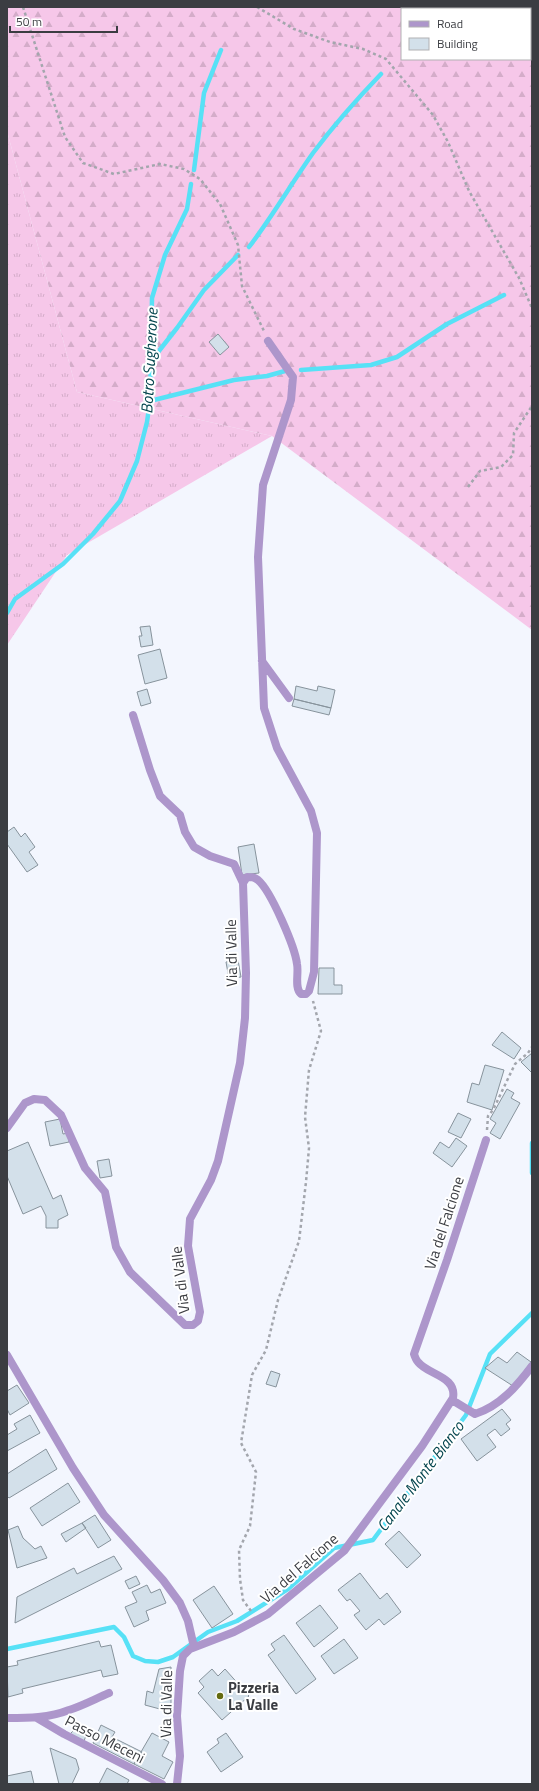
<svg xmlns="http://www.w3.org/2000/svg" width="539" height="1791" viewBox="0 0 539 1791" font-family="'Titillium Web',sans-serif">
<style>
.grass{fill:url(#grass-tufts)}
.forest{fill:url(#forest-firs);fill-rule:evenodd}
.lines{fill:none;stroke-linecap:round;stroke-linejoin:round}
.stream{stroke:#57e1f6;stroke-width:4.5}
.building{fill:#d3e0ea;stroke:#87939c}
.path{stroke:#a3a6ad;stroke-width:2.5;stroke-dasharray:3 3;stroke-linecap:butt}
.street{stroke:#ad96cb;stroke-width:8}
.poi-dot{fill:#646b10;stroke:#fff;stroke-width:1.5}
.labels{text-anchor:middle;dominant-baseline:central;stroke-width:4;stroke-linejoin:round;paint-order:stroke}
.street-label{font-size:15px;fill:#3b3d42;stroke:#fff}
.poi-label{font-size:15px;font-weight:bold;fill:#3b3d42;stroke:#fff;text-anchor:start}
.water-label{font-size:16px;font-style:italic;fill:#04454e;stroke:#fff}
</style>
<defs>
<pattern id="grass-tufts" width="24" height="20" patternUnits="userSpaceOnUse"><rect width="24" height="20" fill="#f6c7e9"/><path d="M3 7l-1-3M5 7V3M7 7l1-3M15 17l-1-3M17 17v-4M19 17l1-3" fill="none" stroke="#d4acc9"/></pattern>
<pattern id="forest-firs" width="22" height="20" patternUnits="userSpaceOnUse"><rect width="22" height="20" fill="#f6c7e9"/><path d="M5 1l3.5 6h-7zM16 11l3.5 6h-7z" fill="#d4acc9"/></pattern>
</defs>
<rect width="100%" height="100%" fill="#f3f6fe"/>
<!-- grass -->
<path class="grass" d="M7 131 77 392 272 436 67 555 7 645Z"/>
<!-- forest -->
<path class="forest" d="M7 7H532V630L272 436 77 392 7 131ZM402 9H530V59H402Z"/>
<g class="lines">
<!-- stream -->
<path class="stream" d="M194 170 204 93 221 50
M249 247C272 217 291 184 313 153 334 125 357 99 381 74
M151 361 177 328 204 290 238 255
M301 370 371 365 397 357 447 324 504 295
M150 401 234 380 267 376 285 371
M7 613 15 599 63 564 93 534 120 501 137 461 147 422 150 401 152 298 165 255 187 209 191 184
M532 1143V1173
M7 1649 114 1627 124 1637 133 1656 145 1661 158 1662 173 1657 208 1632 237 1621 288 1589 334 1548 373 1540 466 1415 490 1354 532 1313"/>
</g>
<!-- building -->
<path class="building" d="M218 334 229 347 220 355 209 342Z
M150 626 153 645 141 647 139 636H142L140 627Z
M160 649 167 678 145 684 138 655Z
M296 686 317 691 318 686 335 690 331 708 294 699Z
M147 689 151 703 141 706 137 692Z
M294 699 331 708 329 715 292 706Z
M14 827 21 837 25 833 35 847 29 852 38 865 27 872 7 844V832Z
M254 844 259 873 242 875 238 847Z
M238 960 241 977 229 979 226 962Z
M319 968H334V985H342V994H318Z
M502 1032 521 1048 514 1059 492 1045Z
M532 1053V1073L521 1062Z
M485 1065 504 1070 492 1110 467 1102 472 1083 479 1085Z
M507 1089 514 1093 511 1098 520 1103 500 1139 490 1133 496 1123 490 1119Z
M458 1113 471 1119 461 1138 448 1132Z
M60 1119 63 1134 68 1133 69 1142 50 1146 45 1122Z
M456 1138 467 1146 452 1167 433 1153 440 1142 449 1148Z
M28 1142 53 1199 61 1195 68 1215 58 1220V1228H46V1216L41 1206 23 1214 7 1176V1151Z
M109 1159 112 1176 100 1178 97 1161Z
M517 1352 531 1362 513 1386 485 1368 498 1357 507 1363Z
M271 1371 280 1374 276 1387 266 1384Z
M17 1385 29 1403 10 1415 7 1409V1391Z
M502 1409 511 1420 506 1424 510 1429 501 1436 495 1429 487 1435 496 1447 477 1461 461 1439Z
M30 1415 40 1433 7 1451V1435L17 1429 14 1424Z
M46 1449 57 1469 9 1498 7 1496V1474Z
M68 1483 80 1502 42 1526 30 1508Z
M95 1515 111 1540 98 1548 82 1523Z
M82 1523 86 1528 66 1542 61 1534Z
M18 1526 23 1538 35 1549 41 1546 47 1558 17 1568 8 1530Z
M399 1531 421 1555 407 1568 385 1544Z
M114 1556 122 1569 15 1623 17 1597 74 1568 77 1574Z
M360 1573 380 1599 387 1593 401 1612 384 1625 379 1619 366 1630 354 1615 360 1611 350 1599 347 1601 338 1590Z
M136 1576 140 1584 129 1589 125 1581Z
M147 1585 151 1593 160 1589 166 1603 146 1611 149 1620 134 1627 125 1607 137 1602 132 1592Z
M214 1586 233 1614 212 1628 193 1600Z
M320 1605 338 1628 314 1647 296 1623Z
M284 1635 316 1679 296 1694 268 1655 275 1650 271 1644Z
M344 1639 358 1658 334 1674 321 1656Z
M99 1641 101 1647 111 1645 118 1674 103 1677 101 1670 22 1689 23 1693 8 1697 7 1667 18 1665 17 1661Z
M171 1667V1712L145 1705 147 1691 153 1693 159 1669Z
M212 1669 218 1676 225 1669 249 1696 222 1720 198 1693 204 1687 199 1681Z
M101 1725 115 1732 112 1737 142 1752 134 1764 93 1743Z
M76 1728 87 1733 84 1741 70 1734Z
M152 1733 169 1742 162 1756 173 1762 164 1779 134 1764Z
M226 1733 243 1757 221 1772 207 1752 219 1743 217 1739Z
M50 1748 76 1759 79 1769 72 1784H59Z
M107 1768 129 1780 127 1784H99Z
M31 1771 34 1784H7V1776Z"/>
<g class="lines">
<!-- path -->
<path class="path" d="M23 7 65 137 83 163 114 174 160 164 184 169 200 179 220 204 238 245 242 286 264 331
M257 7 294 29 330 42 363 49 386 59 433 115 448 142 469 191 519 278 532 308
M468 487 480 471 501 467 513 455 514 433 532 406
M487 1130 488 1116 493 1110 515 1064 528 1053 532 1047
M251 1611 243 1600 240 1579 239 1550 250 1526 256 1472 241 1443 252 1375 266 1350 278 1300 299 1241 306 1182 309 1148 305 1117 309 1070 321 1031 313 1001"/>
<!-- street -->
<path class="street" d="M262 661 289 698
M133 715 150 770 160 796 180 815 185 832 194 847 210 856 234 864 243 883
M7 1128 25 1103 34 1099 45 1100 61 1115 85 1168 105 1192 116 1247 130 1272 185 1325H193L198 1321 200 1312 188 1246 190 1219 211 1180 218 1161 240 1063 245 1018 246 973 243 883 247 877C252 877 254 877 258 880 271 891 295 947 297 964 299 973 294 988 301 994H306L309 991 314 972 317 833 311 811 277 748 264 708 258 557 263 485 291 400 293 377 268 341
M7 1355 73 1468 104 1515 163 1580 180 1603 188 1621 194 1647
M452 1400 475 1414C500 1406 517 1386 532 1366
M7 1718C28 1718 49 1718 69 1710 82 1706 95 1699 109 1693
M37 1718 64 1734 162 1784
M177 1784 180 1756 177 1716 180 1671 183 1656 190 1649 234 1632 268 1614 344 1551 422 1446 453 1398C457 1376 428 1375 418 1362 416 1360 415 1357 414 1354L447 1260 486 1140"/>
</g>
<!-- markers -->
<circle class="poi-dot" cx="220" cy="1696" r="4"/>
<g class="labels">
<!-- street labels -->
<g class="street-label">
<text transform="translate(231 953) rotate(-91)">Via di Valle</text>
<text transform="translate(444 1223) rotate(-72)">Via del Falcione</text>
<text transform="translate(180 1280) rotate(-97)">Via di Valle</text>
<text transform="translate(299 1568) rotate(-41)">Via del Falcione</text>
<text transform="translate(166 1704) rotate(-89)">Via di Valle</text>
<text transform="translate(105 1739) rotate(27)">Passo Meceni</text>
</g>
<!-- poi labels -->
<g class="poi-label">
<text x="228" y="1687">Pizzeria<tspan x="228" dy="17">La Valle</tspan></text>
</g>
<!-- water labels -->
<g class="water-label">
<text transform="translate(149 361) rotate(-87)">Botro Sugherone</text>
<text transform="translate(420 1476) rotate(-53)">Canale Monte Bianco</text>
</g>
</g>
<!-- border -->
<rect width="539" height="1791" fill="none" stroke="#3b3d42" stroke-width="16"/>
<!-- legend -->
<rect x="401" y="8" width="130" height="52" fill="#ffffff" stroke="#b1b1b3"/>
<rect x="409" y="21" width="20" height="6" fill="#ad96cb" stroke="#b1b1b3"/>
<text x="437" y="28" font-size="12" fill="#3b3d42">Road</text>
<rect x="409" y="38" width="20" height="12" fill="#d3e0ea" stroke="#b1b1b3"/>
<text x="437" y="48" font-size="12" fill="#3b3d42">Building</text>
<!-- scale -->
<path d="M10 26v6h107v-6" fill="none" stroke="#3b3d42" stroke-width="2"/>
<text x="16" y="26" font-size="12" fill="#3b3d42" stroke="#ffffff" stroke-width="3" paint-order="stroke">50 m</text>
</svg>
